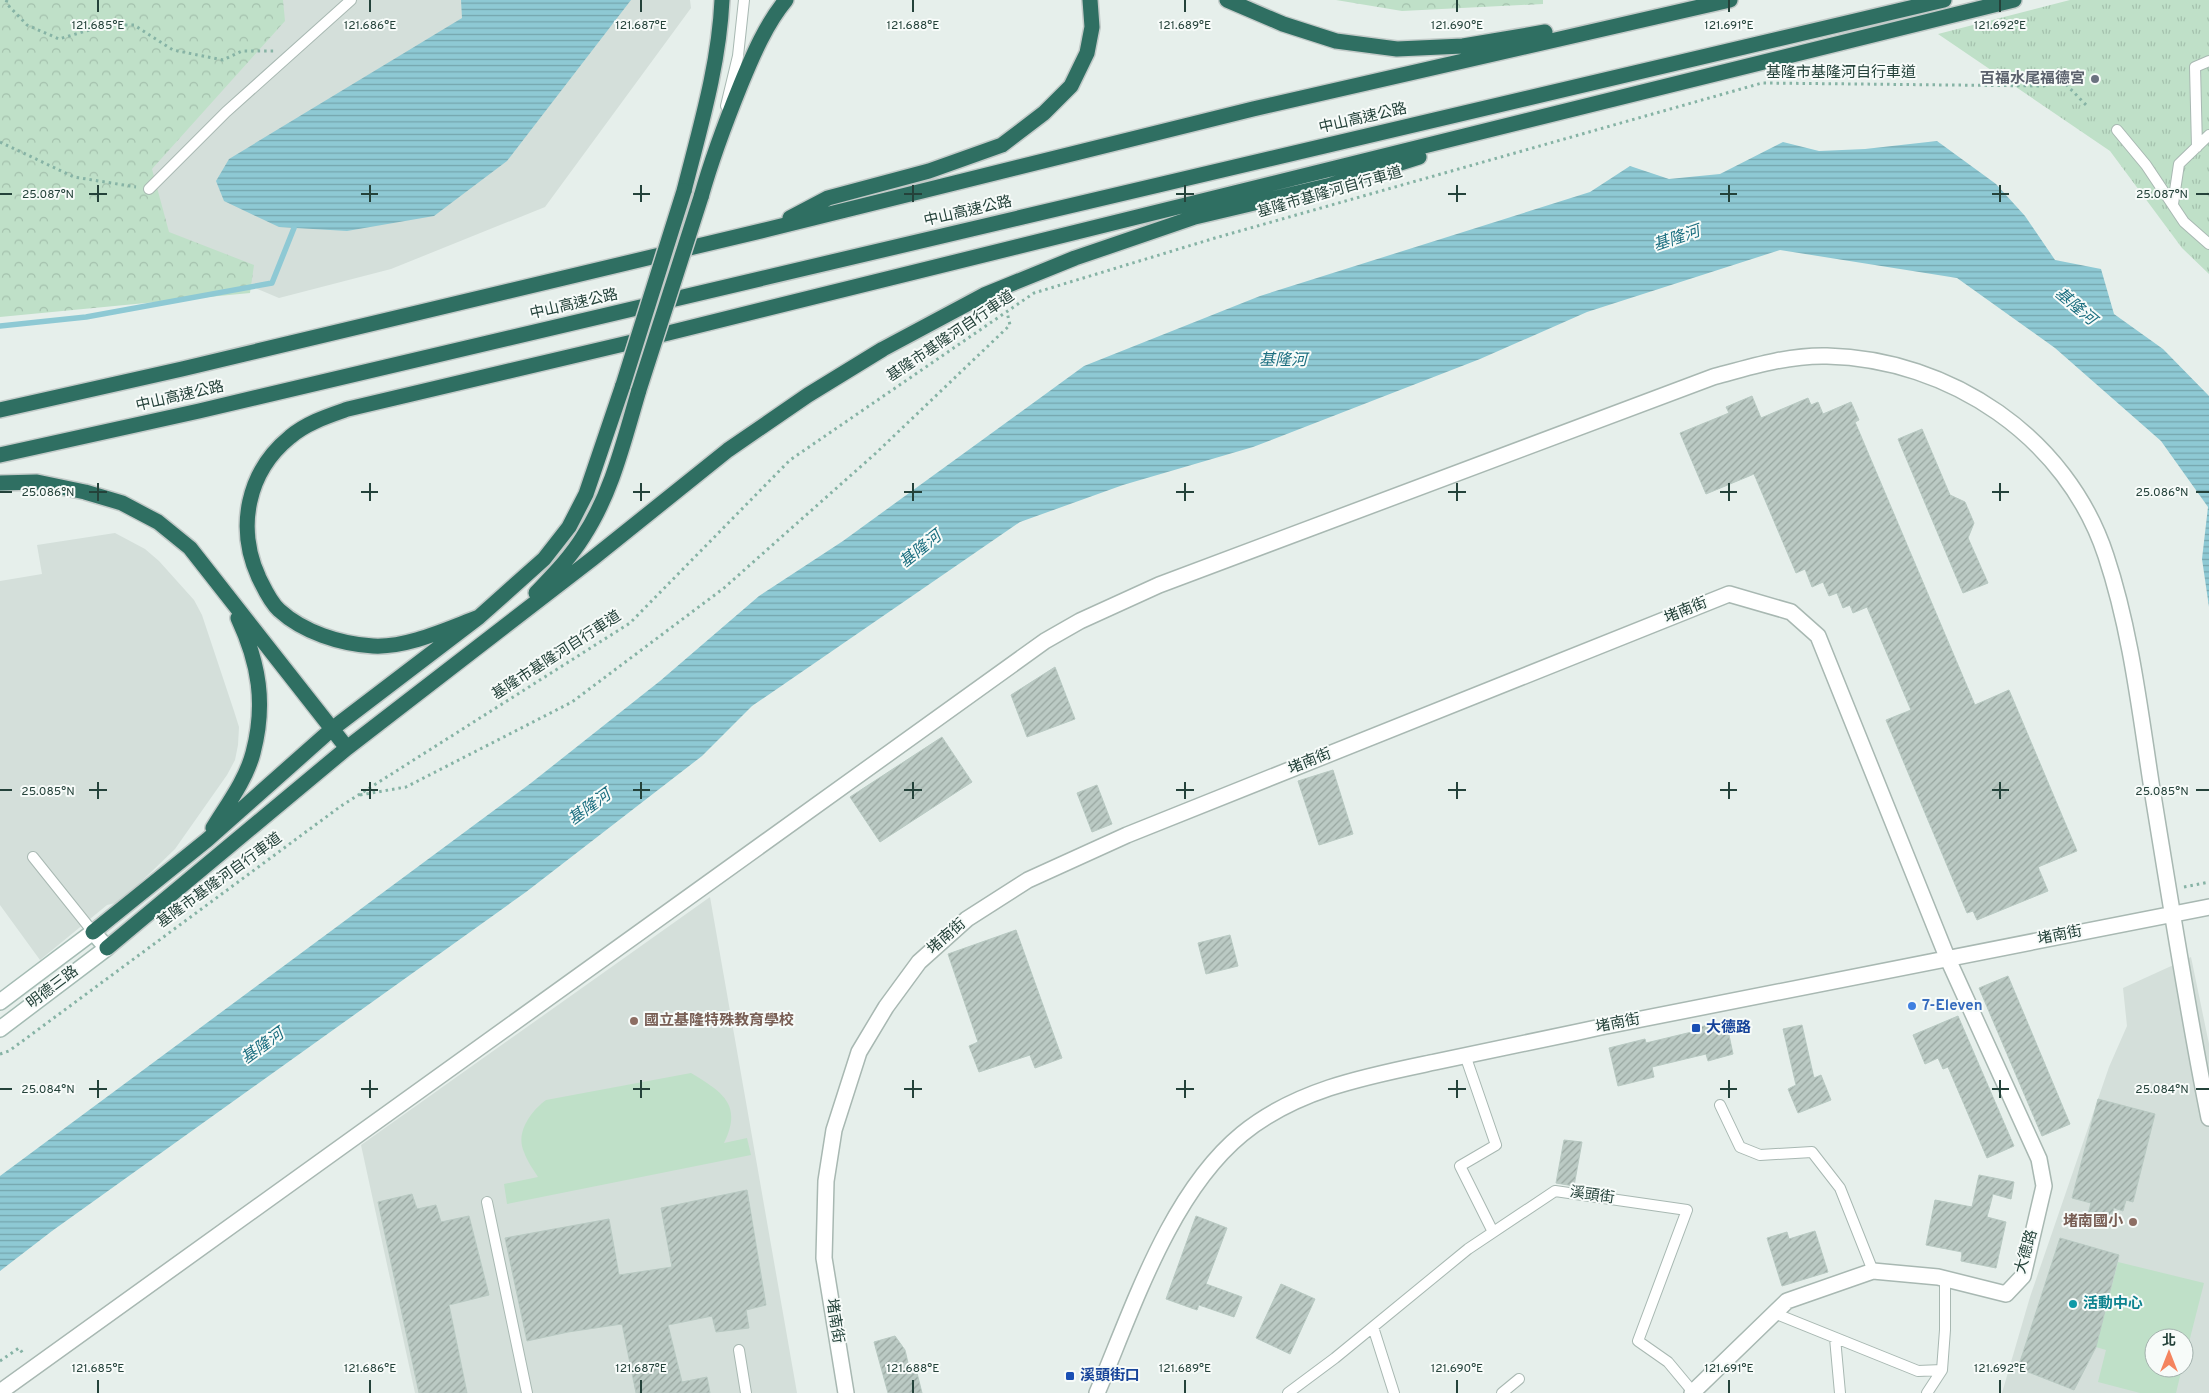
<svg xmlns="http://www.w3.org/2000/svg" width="2209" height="1393" viewBox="0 0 2209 1393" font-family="Overpass,'Noto Sans TC',sans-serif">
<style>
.built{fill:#d4dfda;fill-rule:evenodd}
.forest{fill:url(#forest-crowns)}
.park{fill:url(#park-tufts)}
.pitch{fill:#bfe0c8}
.water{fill:url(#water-rules)}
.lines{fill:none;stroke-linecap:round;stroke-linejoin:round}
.stream{stroke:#8ec9d4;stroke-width:5.5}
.building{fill:url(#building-hatch);stroke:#b8c9c2}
.lane-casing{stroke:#a8b8b2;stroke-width:12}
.street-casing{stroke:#a8b8b2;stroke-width:18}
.secondary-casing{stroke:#a4bbb3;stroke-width:18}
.highway-casing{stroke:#c2cac8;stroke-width:18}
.path{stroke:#86b3a5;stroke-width:3;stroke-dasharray:2.5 4;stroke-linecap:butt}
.lane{stroke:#fff;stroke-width:10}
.street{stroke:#fff;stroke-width:15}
.secondary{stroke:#fff;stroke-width:15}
.highway{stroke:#2f6f62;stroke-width:15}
.highway-bridge-casing{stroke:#c2cac8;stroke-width:18;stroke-linecap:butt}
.highway-bridge{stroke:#2f6f62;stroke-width:15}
.ticks{fill:none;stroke:#24423a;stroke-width:2}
.worship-dot{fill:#6b7280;stroke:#f7fbf9;stroke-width:2}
.shop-dot{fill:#3f7fe0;stroke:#f7fbf9;stroke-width:2}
.education-dot{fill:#8d6e63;stroke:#f7fbf9;stroke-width:2}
.transit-dot{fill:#1a4fb4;stroke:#f7fbf9;stroke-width:2}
.culture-dot{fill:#0f9aa8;stroke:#f7fbf9;stroke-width:2}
.labels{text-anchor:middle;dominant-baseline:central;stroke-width:4;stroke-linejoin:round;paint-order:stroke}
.street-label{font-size:15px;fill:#24423a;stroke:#f7fbf9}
.worship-label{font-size:15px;font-weight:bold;fill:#5b616d;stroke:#f7fbf9;text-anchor:end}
.shop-label{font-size:15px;font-weight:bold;fill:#366cbe;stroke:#f7fbf9;text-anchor:start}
.education-label{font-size:15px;font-weight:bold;fill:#785e54;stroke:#f7fbf9;text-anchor:start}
.transit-label{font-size:15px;font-weight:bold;fill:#164399;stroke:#f7fbf9;text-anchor:start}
.culture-label{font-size:15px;font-weight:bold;fill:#0d838f;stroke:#f7fbf9;text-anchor:start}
.water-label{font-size:16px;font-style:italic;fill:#1c6f80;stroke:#f7fbf9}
.ticks-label{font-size:12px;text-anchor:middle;fill:#24423a;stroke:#f7fbf9;stroke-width:4;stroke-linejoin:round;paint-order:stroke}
</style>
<defs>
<pattern id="forest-crowns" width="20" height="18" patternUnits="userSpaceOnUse" patternTransform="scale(1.25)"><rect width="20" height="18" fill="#bfe0c8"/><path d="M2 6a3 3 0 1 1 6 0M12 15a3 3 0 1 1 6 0" fill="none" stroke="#a4c1ad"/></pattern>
<pattern id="park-tufts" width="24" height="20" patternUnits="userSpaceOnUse" patternTransform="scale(1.25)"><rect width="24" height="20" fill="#bfe0c8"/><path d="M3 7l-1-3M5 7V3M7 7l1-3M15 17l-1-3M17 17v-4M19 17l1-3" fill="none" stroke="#a4c1ad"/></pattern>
<pattern id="water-rules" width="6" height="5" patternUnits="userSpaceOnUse" patternTransform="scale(1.25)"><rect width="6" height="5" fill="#8ec9d4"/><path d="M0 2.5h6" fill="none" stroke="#74a5ad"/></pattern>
<pattern id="building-hatch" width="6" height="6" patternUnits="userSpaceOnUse" patternTransform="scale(1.25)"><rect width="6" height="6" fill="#bbcac4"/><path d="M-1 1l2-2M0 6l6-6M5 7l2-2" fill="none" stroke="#98a6a0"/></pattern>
</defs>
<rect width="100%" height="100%" fill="#e6efeb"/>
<!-- built -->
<path class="built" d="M0 0H690L691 8 545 207 391 269 279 298 0 180Z
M115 533 145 549 159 561 194 600 202 615 234 711 239 727 238 745 235 760 227 775 175 849 120 902 107 905 40 960 0 905V581L42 574 37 545Z
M710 897 797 1393H415L361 1145Z
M2191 957 2209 1044V1393H2002L2030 1297 2109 1067 2127 1026 2123 988ZM2154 1338H2184V1368H2154Z"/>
<!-- forest -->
<path class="forest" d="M0 0H283L285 21 152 169 169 232 254 265 250 293 0 317Z
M1336 0H1543V4L1402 11Z"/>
<!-- park -->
<path class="park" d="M2070 0H2209V274L2182 248 2110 151 1938 34Z"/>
<!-- pitch -->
<path class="pitch" d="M691 1073C722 1092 743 1104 724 1143L747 1138 751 1155 507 1204 504 1184 538 1177C533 1169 527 1161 524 1152 515 1133 531 1111 546 1100Z
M2118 1262 2204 1283 2184 1362V1338H2154V1368H2182L2176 1393H2140L2098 1382 2106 1350 2096 1347Z"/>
<!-- water -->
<path class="water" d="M461 0H631L507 161 434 216 347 231 279 227 224 201 216 181 229 159 462 18Z
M1937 141 1996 184 2025 216 2055 260 2101 269 2114 314 2163 349 2209 396V607L2202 559 2208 507 2161 441 2055 348 1957 278 1780 250 1587 312 1480 359 1253 447 1123 485 1020 522 752 706 702 756 526 892 52 1231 0 1271V1176L531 783 660 681 759 596 843 541 1084 366 1260 296 1590 192 1630 166 1669 179 1720 174 1783 142 1819 151 1865 149Z"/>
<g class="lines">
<!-- stream -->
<path class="stream" d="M0 326 86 317 272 283 294 228"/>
</g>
<!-- building -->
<path class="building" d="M1752 396 1761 418 1808 398 1811 405 1818 402 1823 414 1851 402 1859 420 1855 422 1975 705 2009 690 2077 851 2038 867 2048 891 1977 920 1973 911 1967 913 1886 720 1911 710 1867 607 1853 613 1850 605 1843 608 1837 593 1829 596 1823 582 1812 587 1805 569 1796 573 1754 474 1706 494 1680 433 1729 413 1726 407Z
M1922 429 1950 495 1965 502 1974 523 1968 538 1988 583 1963 593 1898 439Z
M1055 667 1075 719 1027 737 1011 695Z
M942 737 972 782 880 842 850 797Z
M1333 770 1353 834 1319 845 1298 781Z
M1097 785 1112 824 1092 832 1077 793Z
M1016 930 1062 1058 1035 1068 1030 1055 979 1072 969 1046 978 1042 948 954Z
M1230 935 1238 966 1206 974 1198 943Z
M2008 976 2070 1124 2042 1136 1979 988Z
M1958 1016 2014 1146 1987 1158 1948 1067 1943 1069 1938 1058 1925 1064 1913 1035Z
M1726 1021 1733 1054 1708 1061 1706 1054 1652 1067 1654 1077 1618 1086 1609 1048 1645 1039 1646 1043 1700 1030V1027Z
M1802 1025 1814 1078 1821 1075 1831 1100 1798 1113 1788 1089 1796 1085 1783 1029Z
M2098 1099 2155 1114 2133 1202 2126 1200 2123 1211 2114 1208 2110 1223 2087 1218 2091 1203 2072 1198Z
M1564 1140 1582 1142 1574 1186 1556 1183Z
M1979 1175 2014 1182 2011 1199 1993 1194 1987 1217 2006 1222 1996 1268 1961 1261 1962 1252 1926 1245 1935 1200 1972 1207Z
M747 1190 766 1305 746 1310 749 1328 716 1332 712 1316 668 1325 682 1382 707 1377 710 1393H636L622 1324 568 1332 527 1341 505 1238 609 1219 619 1275 672 1267 661 1208Z
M412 1194 417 1209 436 1205 441 1222 469 1216 489 1295 449 1305 467 1393H419L378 1202Z
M1196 1216 1227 1228 1206 1284 1242 1297 1234 1317 1199 1305 1197 1310 1166 1299Z
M1815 1231 1828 1272 1782 1286 1767 1238 1787 1232 1789 1239Z
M2060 1238 2119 1255 2096 1347 2074 1390 2018 1368Z
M1281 1284 1315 1299 1290 1354 1256 1338Z
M895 1336 905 1350 909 1367 915 1365 922 1393H888L874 1342Z"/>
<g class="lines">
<defs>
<path id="lane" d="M726 106 738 56 744 0
M2117 130 2146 165 2184 222 2209 244
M2197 147 2195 67 2209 61
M149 189 226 112 351 0
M2173 204 2179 164 2209 135
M33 857 93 932
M1465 1055 1496 1145 1460 1166 1493 1232
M1720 1105 1740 1147 1760 1155 1812 1152 1840 1188 1873 1271
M487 1202 527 1393
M1774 1313 1918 1371 1942 1370
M1373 1327 1394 1393
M1835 1338 1840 1393
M739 1350 746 1393
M1288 1393 1335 1358 1468 1249 1555 1191 1687 1210 1638 1341 1668 1362 1693 1392
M1502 1393 1519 1379
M1927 1393 1942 1370 1945 1330V1279"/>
<path id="street" d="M0 1392 1045 641 1080 621 1159 585 1713 377C1750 367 1788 355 1827 356 1950 359 2067 437 2106 556 2131 631 2140 712 2152 789 2170 899 2187 1009 2209 1118
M846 1393 824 1258 826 1181 834 1130 859 1052 886 1007 919 962 967 919 1028 880 1127 835 1729 594 1791 612 1818 636 1947 957 2039 1159 2044 1186 2023 1276 2006 1294 1938 1277 1873 1271 1787 1301 1692 1393
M1097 1393C1133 1308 1170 1193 1242 1134 1297 1089 1368 1076 1435 1062 1491 1050 1546 1039 1601 1027 1804 986 2007 948 2209 907"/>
<path id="secondary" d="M0 1002 93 932 107 948 0 1029"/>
<path id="highway" d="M1227 0 1283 24 1336 41 1397 49 1463 46 1545 32
M684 191C700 128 719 65 722 0
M701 197C712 158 726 121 741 84 753 55 766 24 786 0
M790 218 828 198 929 171 1002 145 1044 113 1071 86 1087 53 1092 27 1090 0
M0 410 182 369 769 229 1253 109 1730 0
M0 455 199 411 1944 0
M0 483 37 482 85 492 122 503 158 522 190 548 347 748
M536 593C553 575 570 558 583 537 612 493 624 440 639 390
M479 617C447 629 407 648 373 646 340 644 303 632 279 610 270 602 264 588 259 578 236 528 247 472 290 437 306 423 328 416 348 409L628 343 2014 0
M213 828C227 805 246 780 253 753 266 704 259 663 238 618
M93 932 207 840 332 729 479 617 544 559 569 527 586 494 623 385
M107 948 347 748 592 559 728 450 808 395 883 349 984 295 1075 258 1195 217 1331 185 1419 157"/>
</defs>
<!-- lane casing -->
<use href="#lane" class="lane-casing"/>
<!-- street casing -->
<use href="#street" class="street-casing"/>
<!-- secondary casing -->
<use href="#secondary" class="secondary-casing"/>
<!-- highway casing -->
<use href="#highway" class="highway-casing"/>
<!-- path -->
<path class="path" d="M7 0 6 3 27 25 59 39 106 25H134L173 50 223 60 242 51H275
M0 142 74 177 136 187
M360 795 406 787 572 702 724 588 876 453 1010 325 1007 312
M2184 887 2209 882
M0 1054 9 1051 341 806 630 623 790 460 1034 293 1215 238 1762 83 2044 86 2056 74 2088 107
M0 1361 19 1348 24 1355"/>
<!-- lane -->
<use href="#lane" class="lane"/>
<!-- street -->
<use href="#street" class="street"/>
<!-- secondary -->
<use href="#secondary" class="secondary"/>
<!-- highway -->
<use href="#highway" class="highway"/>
<defs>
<path id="highway-bridge" d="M623 385 684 191
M639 390 701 197"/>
</defs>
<!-- highway-bridge casing -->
<use href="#highway-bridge" class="highway-bridge-casing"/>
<!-- highway-bridge -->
<use href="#highway-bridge" class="highway-bridge"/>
</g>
<!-- ticks -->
<path class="ticks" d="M98 0V12M370 0V12M641 0V12M913 0V12M1185 0V12M1457 0V12M1729 0V12M2000 0V12M98 185V202M370 185V202M641 185V202M913 185V202M1185 185V202M1457 185V202M1729 185V202M2000 185V202M0 194H12M89 194H107M361 194H378M633 194H650M904 194H922M1176 194H1194M1448 194H1466M1720 194H1737M1992 194H2009M2196 194H2209M98 483V501M370 483V501M641 483V501M913 483V501M1185 483V501M1457 483V501M1729 483V501M2000 483V501M0 492H12M89 492H107M361 492H378M633 492H650M904 492H922M1176 492H1194M1448 492H1466M1720 492H1737M1992 492H2009M2196 492H2209M98 782V799M370 782V799M641 782V799M913 782V799M1185 782V799M1457 782V799M1729 782V799M2000 782V799M0 790H12M89 790H107M361 790H378M633 790H650M904 790H922M1176 790H1194M1448 790H1466M1720 790H1737M1992 790H2009M2196 790H2209M98 1080V1098M370 1080V1098M641 1080V1098M913 1080V1098M1185 1080V1098M1457 1080V1098M1729 1080V1098M2000 1080V1098M0 1089H12M89 1089H107M361 1089H378M633 1089H650M904 1089H922M1176 1089H1194M1448 1089H1466M1720 1089H1737M1992 1089H2009M2196 1089H2209M98 1380V1393M370 1380V1393M641 1380V1393M913 1380V1393M1185 1380V1393M1457 1380V1393M1729 1380V1393M2000 1380V1393"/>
<!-- markers -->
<circle class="worship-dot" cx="2095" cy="79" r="5"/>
<circle class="shop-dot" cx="1912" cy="1006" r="5"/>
<g class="education-dot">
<circle cx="634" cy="1021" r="5"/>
<circle cx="2133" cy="1222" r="5"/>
</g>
<g class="transit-dot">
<rect x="1691" y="1023" width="10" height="10" rx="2.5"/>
<rect x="1065" y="1371" width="10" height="10" rx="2.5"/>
</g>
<circle class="culture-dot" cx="2073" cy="1304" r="5"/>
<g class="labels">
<!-- street labels -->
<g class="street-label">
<text x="1841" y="73">基隆市基隆河自行車道</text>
<text transform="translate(1363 119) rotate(-13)">中山高速公路</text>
<text transform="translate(1330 193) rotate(-16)">基隆市基隆河自行車道</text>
<text transform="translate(968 212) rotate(-13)">中山高速公路</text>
<text transform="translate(574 305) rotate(-13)">中山高速公路</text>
<text transform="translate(951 337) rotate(-34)">基隆市基隆河自行車道</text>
<text transform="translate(180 397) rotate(-13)">中山高速公路</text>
<text transform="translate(1686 611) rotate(-22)">堵南街</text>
<text transform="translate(557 656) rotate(-33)">基隆市基隆河自行車道</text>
<text transform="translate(1310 762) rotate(-22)">堵南街</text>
<text transform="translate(220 881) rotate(-36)">基隆市基隆河自行車道</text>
<text transform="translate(2060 936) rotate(-11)">堵南街</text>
<text transform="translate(947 937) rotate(-41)">堵南街</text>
<text transform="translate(53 988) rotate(-37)">明德三路</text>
<text transform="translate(1618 1024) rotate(-11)">堵南街</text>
<text transform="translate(1592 1196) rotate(8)">溪頭街</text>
<text transform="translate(2027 1252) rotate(-74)">大德路</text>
<text transform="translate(834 1321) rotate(81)">堵南街</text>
</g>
<!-- worship labels -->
<g class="worship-label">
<text x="2085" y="79">百福水尾福德宮</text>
</g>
<!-- shop labels -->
<g class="shop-label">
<text x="1922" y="1006">7-Eleven</text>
</g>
<!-- education labels -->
<g class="education-label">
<text x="644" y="1021">國立基隆特殊教育學校</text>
<text x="2123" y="1222" text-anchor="end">堵南國小</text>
</g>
<!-- transit labels -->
<g class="transit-label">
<text x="1706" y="1028">大德路</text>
<text x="1080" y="1376">溪頭街口</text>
</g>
<!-- culture labels -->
<g class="culture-label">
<text x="2083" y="1304">活動中心</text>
</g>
<!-- water labels -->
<g class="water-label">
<text transform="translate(1677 239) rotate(-19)">基隆河</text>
<text transform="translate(2075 307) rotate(40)">基隆河</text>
<text x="1283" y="361">基隆河</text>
<text transform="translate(921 550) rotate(-39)">基隆河</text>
<text transform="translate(590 808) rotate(-36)">基隆河</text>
<text transform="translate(263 1047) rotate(-36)">基隆河</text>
</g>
</g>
<g class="ticks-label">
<text x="98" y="29">121.685°E</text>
<text x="370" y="29">121.686°E</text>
<text x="641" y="29">121.687°E</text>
<text x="913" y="29">121.688°E</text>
<text x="1185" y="29">121.689°E</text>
<text x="1457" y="29">121.690°E</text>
<text x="1729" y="29">121.691°E</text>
<text x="2000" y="29">121.692°E</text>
<text x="48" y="198">25.087°N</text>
<text x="2162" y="198">25.087°N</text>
<text x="48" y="496">25.086°N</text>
<text x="2162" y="496">25.086°N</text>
<text x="48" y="795">25.085°N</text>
<text x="2162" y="795">25.085°N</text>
<text x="48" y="1093">25.084°N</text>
<text x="2162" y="1093">25.084°N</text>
<text x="98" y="1372">121.685°E</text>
<text x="370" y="1372">121.686°E</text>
<text x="641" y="1372">121.687°E</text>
<text x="913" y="1372">121.688°E</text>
<text x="1185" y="1372">121.689°E</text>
<text x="1457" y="1372">121.690°E</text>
<text x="1729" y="1372">121.691°E</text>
<text x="2000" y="1372">121.692°E</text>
</g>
<!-- north arrow -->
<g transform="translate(2169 1353)"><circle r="24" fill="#f7fbf9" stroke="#a3b1ad"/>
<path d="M0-4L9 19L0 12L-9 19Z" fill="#f4845f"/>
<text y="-8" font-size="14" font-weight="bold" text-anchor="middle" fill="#24423a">北</text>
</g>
</svg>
